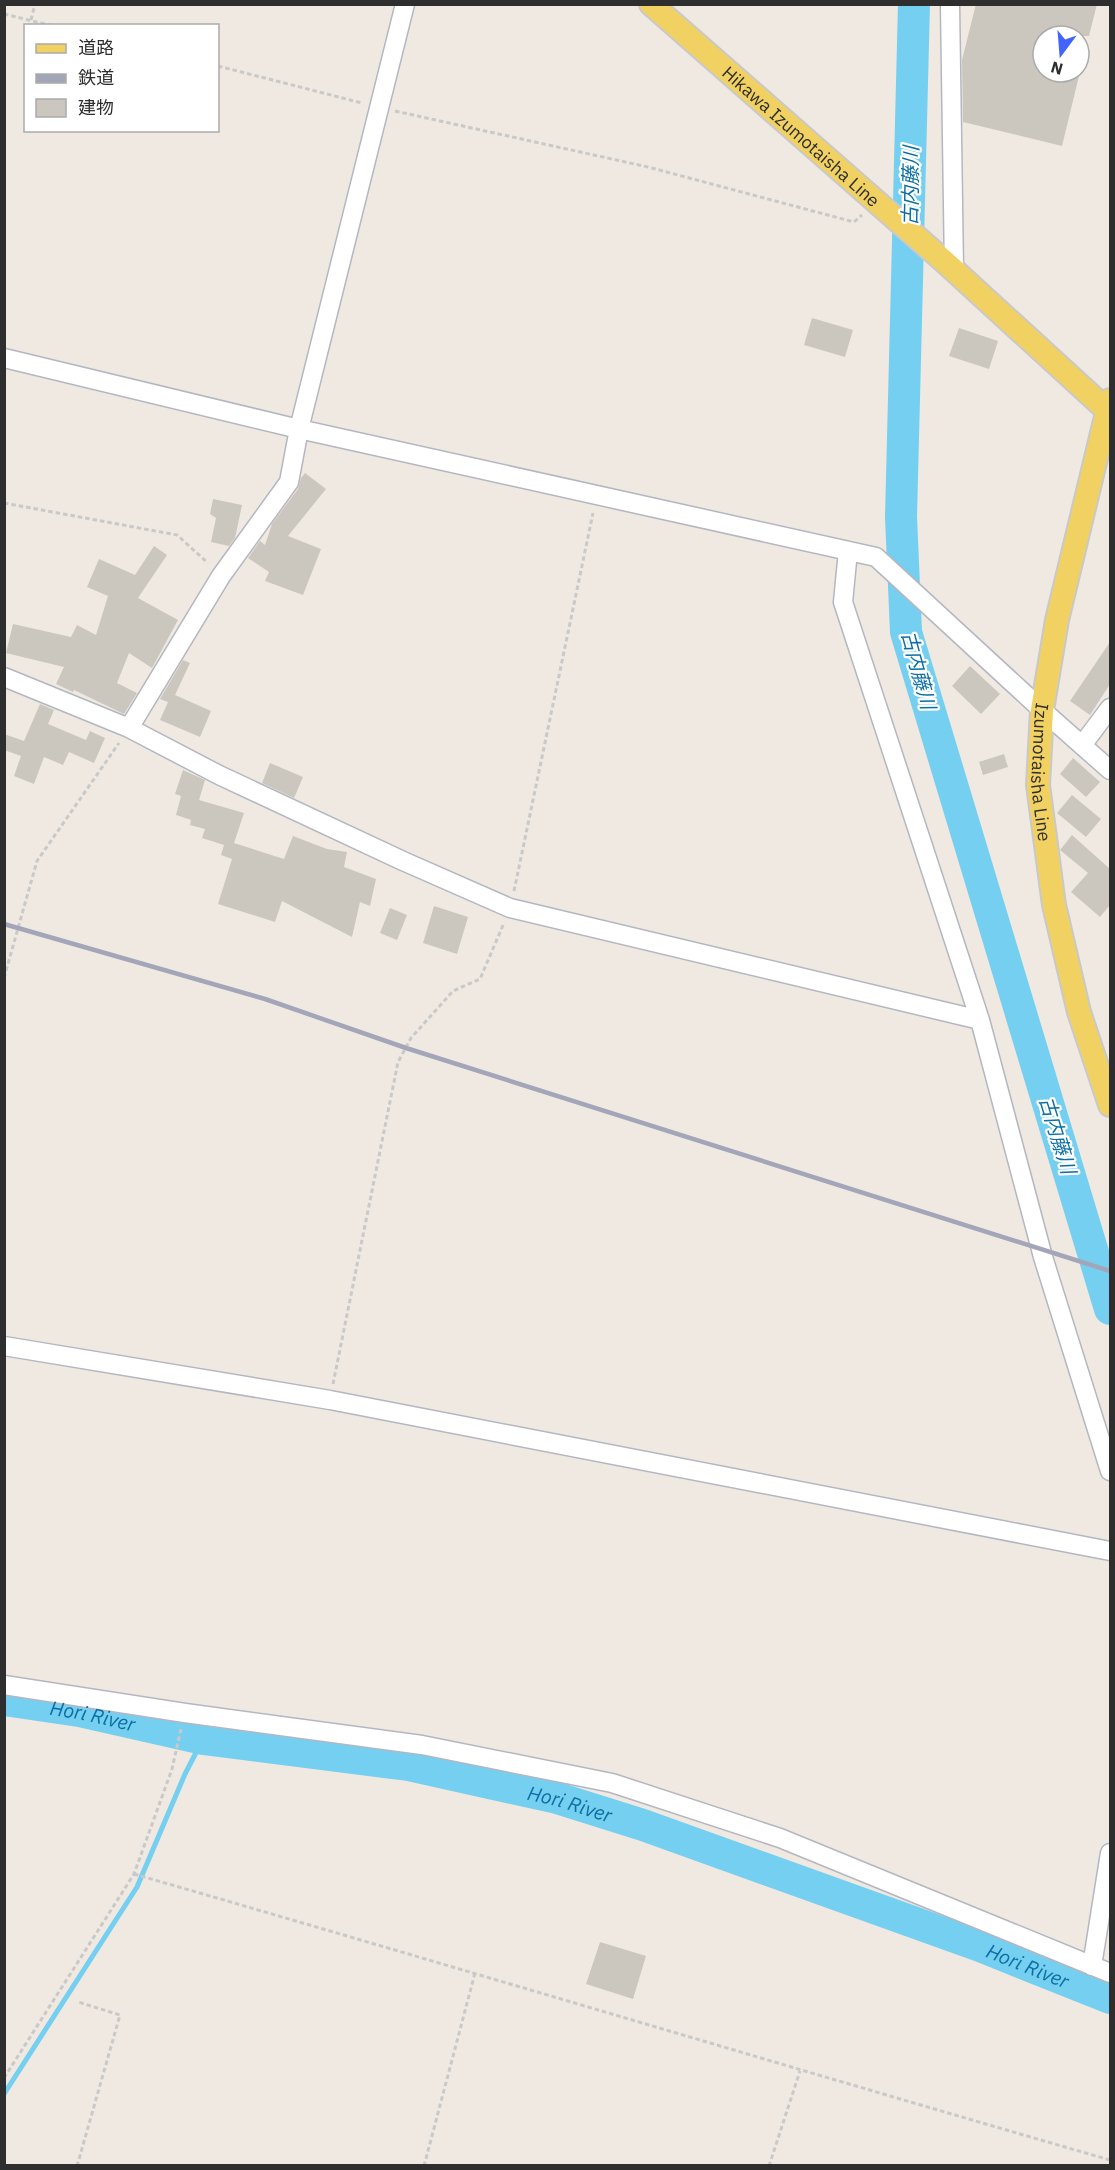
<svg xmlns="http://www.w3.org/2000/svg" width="1115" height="2170" viewBox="0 0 1115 2170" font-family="'IBM Plex Sans','Noto Sans JP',sans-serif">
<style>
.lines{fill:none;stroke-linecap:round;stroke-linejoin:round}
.stream{stroke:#75cff0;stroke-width:5}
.river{stroke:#75cff0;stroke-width:32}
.building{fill:#cbc7bf}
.minor-casing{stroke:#b4b7c1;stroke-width:21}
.major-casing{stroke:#c9c9c9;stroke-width:26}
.path{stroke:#c9c9c9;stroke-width:3;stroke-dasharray:4.5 3;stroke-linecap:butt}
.minor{stroke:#fff;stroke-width:18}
.major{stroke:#f2d163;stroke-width:22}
.rail{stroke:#a3a6b8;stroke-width:4.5}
.labels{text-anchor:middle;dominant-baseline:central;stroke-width:4.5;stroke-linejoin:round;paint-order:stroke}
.street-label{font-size:18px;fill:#2e2e2e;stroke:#fff}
.water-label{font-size:20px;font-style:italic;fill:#0d6fa3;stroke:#fff}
</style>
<rect width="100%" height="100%" fill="#efe9e1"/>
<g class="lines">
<!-- stream -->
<path class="stream" d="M4 2094 137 1887 185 1774 203 1739"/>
<!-- river -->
<g class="river">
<path d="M914 4 901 517 906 632 1110 1309"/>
<path id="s1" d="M4 1700 79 1711 203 1739 408 1765 557 1798 643 1825 980 1946 1110 1998"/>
</g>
</g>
<!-- building -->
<path class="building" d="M976 4H1097L1089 36H1043V72H1080L1062 146 963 122 962 60Z
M812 318 853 330 845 357 804 345Z
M959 328 998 341 989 369 949 356Z
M305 473 326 489 288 536 321 549 303 595 265 581 269 572 248 558 260 541 265 545 272 524 298 489 301 478Z
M213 499 242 505 235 538 229 546 211 542 216 518 210 514Z
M154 546 167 555 138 598 178 620 152 668 129 653 117 683 137 693 124 714 74 690 73 692 56 684 64 667 6 653 13 624 71 637 77 625 96 635 108 596 87 587 99 559 135 575Z
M1110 642V684L1090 715 1070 701Z
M183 660 190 663 175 695 211 711 200 737 160 720 168 702 160 699Z
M970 666 1000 694 981 714 952 686Z
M40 704 54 710 48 724 86 740 90 731 105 738 94 763 69 752 63 765 44 757 34 784 14 776 21 756 4 750V734L24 741Z
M1004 754 1008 767 983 775 979 762Z
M1073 758 1100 782 1086 797 1060 774Z
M270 763 303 777 294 798 262 783Z
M183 770 205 780 199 800 244 813 234 843 284 859 293 836 327 849 347 852 344 867 376 879 370 906 360 902 352 937 282 901 275 922 218 904 232 859 221 855 224 845 202 838 205 829 190 825 191 820 176 815 181 796 175 794Z
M1072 795 1101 819 1086 837 1057 813Z
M1072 835 1110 869V905L1100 917 1071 892 1088 873 1060 850Z
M434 906 468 917 457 954 423 943Z
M390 908 407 915 397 940 380 933Z
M600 1942 646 1956 633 1999 586 1984Z"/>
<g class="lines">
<defs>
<path id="minor" d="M950 4 954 270
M4 358 299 429 876 557 1042 710 1110 770
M848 551 843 602 980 1020 1043 1257 1110 1471
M4 677 129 728 219 775 403 861 510 908 980 1020
M129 728 221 576 289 482 299 429 405 4
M1083 744 1110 708
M4 1346 330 1400 1110 1551
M4 1685 185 1713 422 1745 612 1783 780 1838 1110 1973
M1092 1966 1110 1853"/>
<g id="major">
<path id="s2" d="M651 4 945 262 1110 413"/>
<path id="s3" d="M1110 400 1057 620 1042 710 1038 785 1054 905 1079 1012 1110 1105"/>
</g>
</defs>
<!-- minor casing -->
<use href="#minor" class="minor-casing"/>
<!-- major casing -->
<use href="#major" class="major-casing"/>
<!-- path -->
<path class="path" d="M4 14 53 26
M31 20 35 4
M218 66 362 103
M395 111 648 167 854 222 862 215
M4 503 177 535 208 563
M514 891 593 513
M4 978 37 861 119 743
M333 1384 398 1062 411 1038 453 991 480 979 504 923
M134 1874C460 1968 784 2066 1110 2160
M4 2078 134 1874 172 1769 181 1729
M77 2166 120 2015 78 2002
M424 2166 475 1973
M769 2166 800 2071"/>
<!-- minor -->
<use href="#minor" class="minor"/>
<!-- major -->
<use href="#major" class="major"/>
<!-- rail -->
<path class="rail" d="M4 924 265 999 406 1048 1110 1271"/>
</g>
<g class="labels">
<!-- street labels -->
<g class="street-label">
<text stroke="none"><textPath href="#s2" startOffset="200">Hikawa Izumotaisha Line</textPath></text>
<text stroke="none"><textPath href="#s3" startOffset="380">Izumotaisha Line</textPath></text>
</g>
<!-- water labels -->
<g class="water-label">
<text transform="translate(910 186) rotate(-89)">古内藤川</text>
<text transform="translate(919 670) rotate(75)">古内藤川</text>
<text transform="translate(1058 1135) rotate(73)">古内藤川</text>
<text stroke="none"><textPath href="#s1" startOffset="90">Hori River</textPath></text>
<text stroke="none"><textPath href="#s1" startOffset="576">Hori River</textPath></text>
<text stroke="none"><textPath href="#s1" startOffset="1062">Hori River</textPath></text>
</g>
</g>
<!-- border -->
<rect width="1115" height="2170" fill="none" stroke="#2e2e2e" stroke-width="12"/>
<!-- legend -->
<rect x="24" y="24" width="195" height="108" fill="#ffffff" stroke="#ababab" stroke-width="1.5"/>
<rect x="36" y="44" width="30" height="9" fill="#f2d163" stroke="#ababab" stroke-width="1.5"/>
<text x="78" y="54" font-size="18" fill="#2e2e2e">道路</text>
<rect x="36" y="74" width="30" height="9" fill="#a3a6b8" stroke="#ababab" stroke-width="1.5"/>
<text x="78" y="84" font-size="18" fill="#2e2e2e">鉄道</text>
<rect x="36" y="99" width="30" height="18" fill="#cbc7bf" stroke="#ababab" stroke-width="1.5"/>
<text x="78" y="114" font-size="18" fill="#2e2e2e">建物</text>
<!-- north arrow -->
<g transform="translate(1061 54) rotate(196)"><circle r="28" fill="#ffffff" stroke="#ababab" stroke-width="1.5"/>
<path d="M0-4.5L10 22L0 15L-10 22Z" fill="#4264fb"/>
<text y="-9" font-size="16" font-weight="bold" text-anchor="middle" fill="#2e2e2e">N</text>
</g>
</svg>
